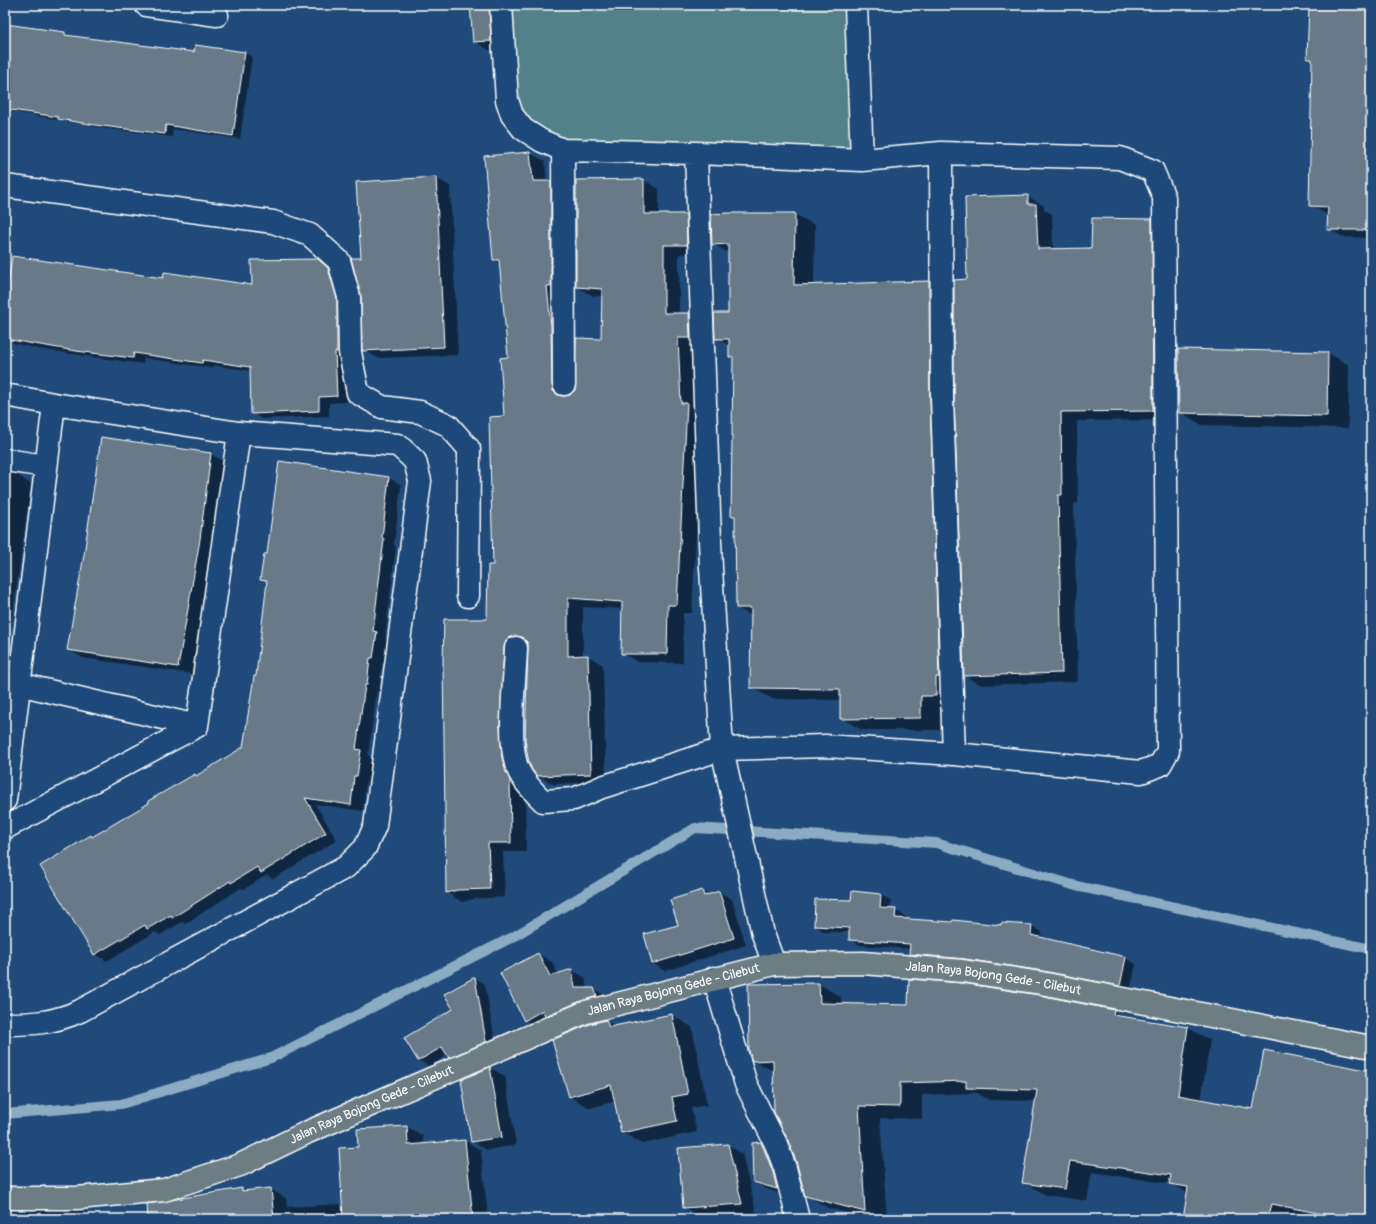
<svg xmlns="http://www.w3.org/2000/svg" width="1376" height="1224" viewBox="0 0 1376 1224" font-family="Pangolin,sans-serif">
<style>
.green{fill:#53818a;stroke:#a9c0c4}
.shadow{fill:#0007}
.lines{fill:none;stroke-linecap:round;stroke-linejoin:round}
.stream{stroke:#8cacc4;stroke-width:10}
.building{fill:#677a88;stroke:#fff}
.minor-casing{stroke:#fff;stroke-width:25}
.major-casing{stroke:#fff;stroke-width:25}
.minor{stroke:#1f4a7a;stroke-width:22}
.major{stroke:#6c7e84;stroke-width:22}
.labels{text-anchor:middle;dominant-baseline:central;stroke-width:3;stroke-linejoin:round;paint-order:stroke}
.street-label{font-size:13px;fill:#fff;stroke:#1f4a7a}
</style>
<rect width="100%" height="100%" fill="#1f4a7a"/>
<filter id="ink" filterUnits="userSpaceOnUse"><feTurbulence type="fractalNoise" baseFrequency=".025" numOctaves="2"/><feDisplacementMap in="SourceGraphic" scale="8" xChannelSelector="R" yChannelSelector="G"/><feConvolveMatrix kernelMatrix="1 2 1 2 8 2 1 2 1" color-interpolation-filters="sRGB"/></filter>
<g filter="url(#ink)">
<!-- green -->
<path class="green" d="M501 5H854L862 160 563 150 523 129Z"/>
<!-- shadow -->
<path class="shadow" d="M1310 5H1371V238L1343 237 1328 229 1329 214 1324 213 1310 205 1313 61 1308 59Z
M489 12 503 21 505 48 489 50 474 41Z
M5 25 65 33 70 36 194 54 245 53 252 57 240 139 173 129 172 137 102 128 5 110Z
M530 153 545 161 547 182H550L566 191 568 397 576 390 602 340 603 296H593L577 287 644 180 659 189V215H685L701 224 702 253 679 254V314H689L704 323 702 413 692 613H683V663L638 662 622 653 623 609 583 607V656H588L603 665 606 782 553 784 537 775 529 645H526L519 656 525 791 526 852H503L505 897 473 899 462 902 447 893 488 620 494 566 509 358 500 263 494 260Z
M436 178 450 186 458 355 378 358 363 350 362 259Z
M1027 196 1044 206V210L1052 214 1053 249H1092L1151 220 1168 229 1169 420 1077 421 1078 503 1074 504 1078 682 981 685 965 676 968 280Z
M794 214 815 225 814 286 929 282 949 294 941 730H862L841 718V700L772 699 751 687 752 616 737 608 736 518 732 516 734 359 730 357V346L716 338 729 314V253L713 244Z
M5 254 33 258 39 261 164 279 253 286 318 260 338 275 347 402 329 403V416L262 419 252 413 251 371 213 365 212 368 144 358 143 364 38 349 5 341Z
M1328 353 1349 365 1348 428 1202 425 1180 412Z
M211 454 225 462 214 547 192 674 83 658 69 650Z
M280 462 389 478 401 485 394 545 396 546 385 638 388 639 385 664H382L379 691H377L368 755 372 758 369 782H366L363 811 315 804 337 840 273 879 267 875 244 889 241 888 185 924 182 922 160 935 155 932 107 961 95 954 91 836 94 837 195 775 197 776 244 747 257 677 268 583 262 580 268 556Z
M5 472 17 475 31 484 5 670Z
M702 891 709 895 719 892 732 899 746 945 665 971 652 963Z
M853 892 881 895 891 900 890 910H895L905 916V919L1001 926H1032L1042 932 1041 938 1126 958 1136 964 1130 991 920 959 910 954 911 949 860 945 850 940V932H825L815 926 852 901Z
M538 954 552 962 558 974 572 970 585 978 587 989H593L607 996 538 1027 525 1020Z
M475 978 485 984 496 1047 460 1063 448 1055 429 1066 419 1061Z
M819 984 841 997V1005L909 1006 1039 996 1114 1011 1126 1018 1188 1028 1210 1040 1201 1101 1254 1110 1371 1072V1219H1184L1188 1193 1172 1184 1092 1172 1087 1201 1046 1195 1024 1182 1037 1101 989 1100 977 1093 922 1095V1119L880 1118 887 1219H870L828 1208 806 1195 775 1072 753 1060 749 985Z
M672 1015 692 1027 707 1105 691 1108 697 1132 642 1144 622 1132 616 1101 590 1108 570 1097 553 1041 606 1021 616 1027Z
M490 1068 505 1076 516 1145 487 1150 472 1141 462 1080Z
M407 1127 423 1136V1144L465 1141 481 1150 488 1219H169L200 1195 241 1189 245 1191 270 1189 286 1198 287 1207 343 1204 359 1148Z
M761 1143 776 1152 791 1196 768 1190 754 1182Z
M728 1145 742 1154 756 1212 698 1216 684 1207Z
M5 1211H85L98 1219H5Z"/>
<g class="lines">
<!-- stream -->
<path class="stream" d="M5 1114 121 1104 271 1058 513 937 695 828 936 843 1076 886 1371 949"/>
</g>
<!-- building -->
<path class="building" d="M470 5H489L491 41 473 42Z
M1309 5H1371V202H1369V230H1327L1328 207 1309 206 1312 59H1307Z
M5 24 65 32V35L194 52 195 45 245 52 233 136 166 125 165 134 95 125 58 119V117L5 109Z
M530 152 533 181H551V286H547L551 326 552 384 553 391 558 395 564 396 570 395 575 390 576 338 601 339 602 289 576 287V180L644 179V214H686L687 245H664V313H689L690 338H678L681 403H687L677 605H668L667 654H621L622 602 568 598V656L588 655 591 774 537 776 532 770 529 763 525 740 528 648 527 642 522 637 516 636 510 637 506 641 504 647 500 726 502 758 510 781 511 843H488L490 889 457 890 446 893 443 661 444 619H487L488 565H493L489 417 504 416 500 358 508 357 499 260H493L484 156Z
M436 177 444 347 362 351 361 297 351 258H361L356 182Z
M1028 195V204H1036L1038 249 1091 248 1092 218 1152 219 1153 411 1061 412 1062 495H1058L1062 673 964 676 954 398V280L967 279 965 197Z
M728 213H795L794 285 929 281 930 398 939 677H936V696H921V718L840 719V689L750 688 751 608H736L735 516H731L733 357H729V339H715L714 313H728V244L712 245 711 214Z
M12 256 163 278 164 272 252 285 251 260 318 259 328 268 337 299V352H335L337 396 319 397V411L251 414 250 367 203 360 202 363 134 353 133 358 76 351 5 339V304Z
M1178 349 1328 352 1327 416 1179 413Z
M101 437 211 453 200 539 178 667 67 650 84 555Z
M279 461 389 477 382 538 384 539 373 631 377 632 373 658H370L367 685H365L356 749 361 750 357 776H354L351 805 305 798 326 833 261 873 257 867 231 883 230 881 172 918 171 915 147 929 145 925 94 955 40 866 91 835 92 837 149 803 148 801 195 774 196 776 243 747 254 676H256L267 581 260 580 264 554H267Z
M702 890 704 896 719 891 734 938 652 964 644 934 678 925 670 900Z
M852 891 881 894 880 908 896 909 895 918 952 922 953 920 1001 925V923L1032 925 1031 935 1126 957 1120 986 1043 971 965 959 909 954 910 944 849 940V928L814 926 815 899 851 900Z
M538 953 550 976 572 969 575 988H594L597 996 581 1001 545 1016 543 1010 524 1021 500 973Z
M475 977 486 1042 449 1058 442 1047 418 1061 404 1038 453 1009 444 994Z
M909 979 962 983 1039 995 1114 1010 1113 1015 1188 1027 1178 1095 1253 1109 1264 1050 1371 1071V1219H1348L1272 1204 1268 1219H1183L1188 1187 1169 1184 1171 1175 1070 1161 1065 1189 1022 1183 1037 1090 966 1088V1081L900 1083V1107L859 1106 865 1212 805 1196 797 1164 787 1138 774 1112 773 1060 752 1061 749 1052 748 984 819 983 820 1003 908 1005Z
M672 1014 688 1094 672 1097 677 1121 621 1133 611 1085 569 1097 552 1040 590 1024 606 1020 609 1027Z
M490 1067 502 1137 471 1142 461 1080Z
M407 1126 408 1145 465 1140 473 1219H343L339 1148 358 1147 357 1129Z
M761 1142 773 1172 777 1189 753 1182 752 1143Z
M728 1144 742 1204 683 1208 678 1148Z
M242 1188V1191L271 1188 274 1219H148L147 1204Z"/>
<g class="lines">
<defs>
<path id="minor" d="M146 5 217 15
M501 5 507 100 512 115 523 129 542 141 563 150 696 153 862 160 941 153 1120 158 1153 171 1164 197 1168 751 1160 765 1141 772 954 754 825 746 722 749 602 787 574 799 543 801C533 791 522 780 517 767 507 739 515 679 516 648
M856 5 862 160
M563 150 564 384
M696 153 711 568 722 749 763 934 774 964
M941 153 942 398 954 754
M5 186 273 222 310 235 339 261 349 297 350 352 358 393 382 407 420 412 448 425 469 449 468 596
M5 395 54 404 5 800
M5 460 46 466
M19 684 197 726
M5 828 197 726 239 433
M714 978 746 1084 776 1144 785 1168 798 1219
M5 1024C34 1024 53 1023 80 1011L346 867 365 848 375 826 420 481 415 461 398 445 239 433 54 404"/>
<g id="major">
<path id="s1" d="M5 1198H77L164 1190 240 1165 308 1132 586 1012 774 964 863 963 963 971 1041 983 1371 1047"/>
</g>
</defs>
<!-- minor casing -->
<use href="#minor" class="minor-casing"/>
<!-- major casing -->
<use href="#major" class="major-casing"/>
<!-- minor -->
<use href="#minor" class="minor"/>
<!-- major -->
<use href="#major" class="major"/>
</g>
</g>
<g class="labels">
<!-- street labels -->
<g class="street-label">
<text stroke="none"><textPath href="#s1" startOffset="1032">Jalan Raya Bojong Gede - Cilebut</textPath></text>
<text stroke="none"><textPath href="#s1" startOffset="708">Jalan Raya Bojong Gede - Cilebut</textPath></text>
<text stroke="none"><textPath href="#s1" startOffset="384">Jalan Raya Bojong Gede - Cilebut</textPath></text>
</g>
</g>
<!-- margin -->
<rect width="1376" height="1224" fill="none" stroke="#1f4a7a" stroke-width="20"/>
<rect x="10" y="10" width="1356" height="1204" fill="none" stroke="#fff" stroke-width="1.5" filter="url(#ink)"/>
</svg>
